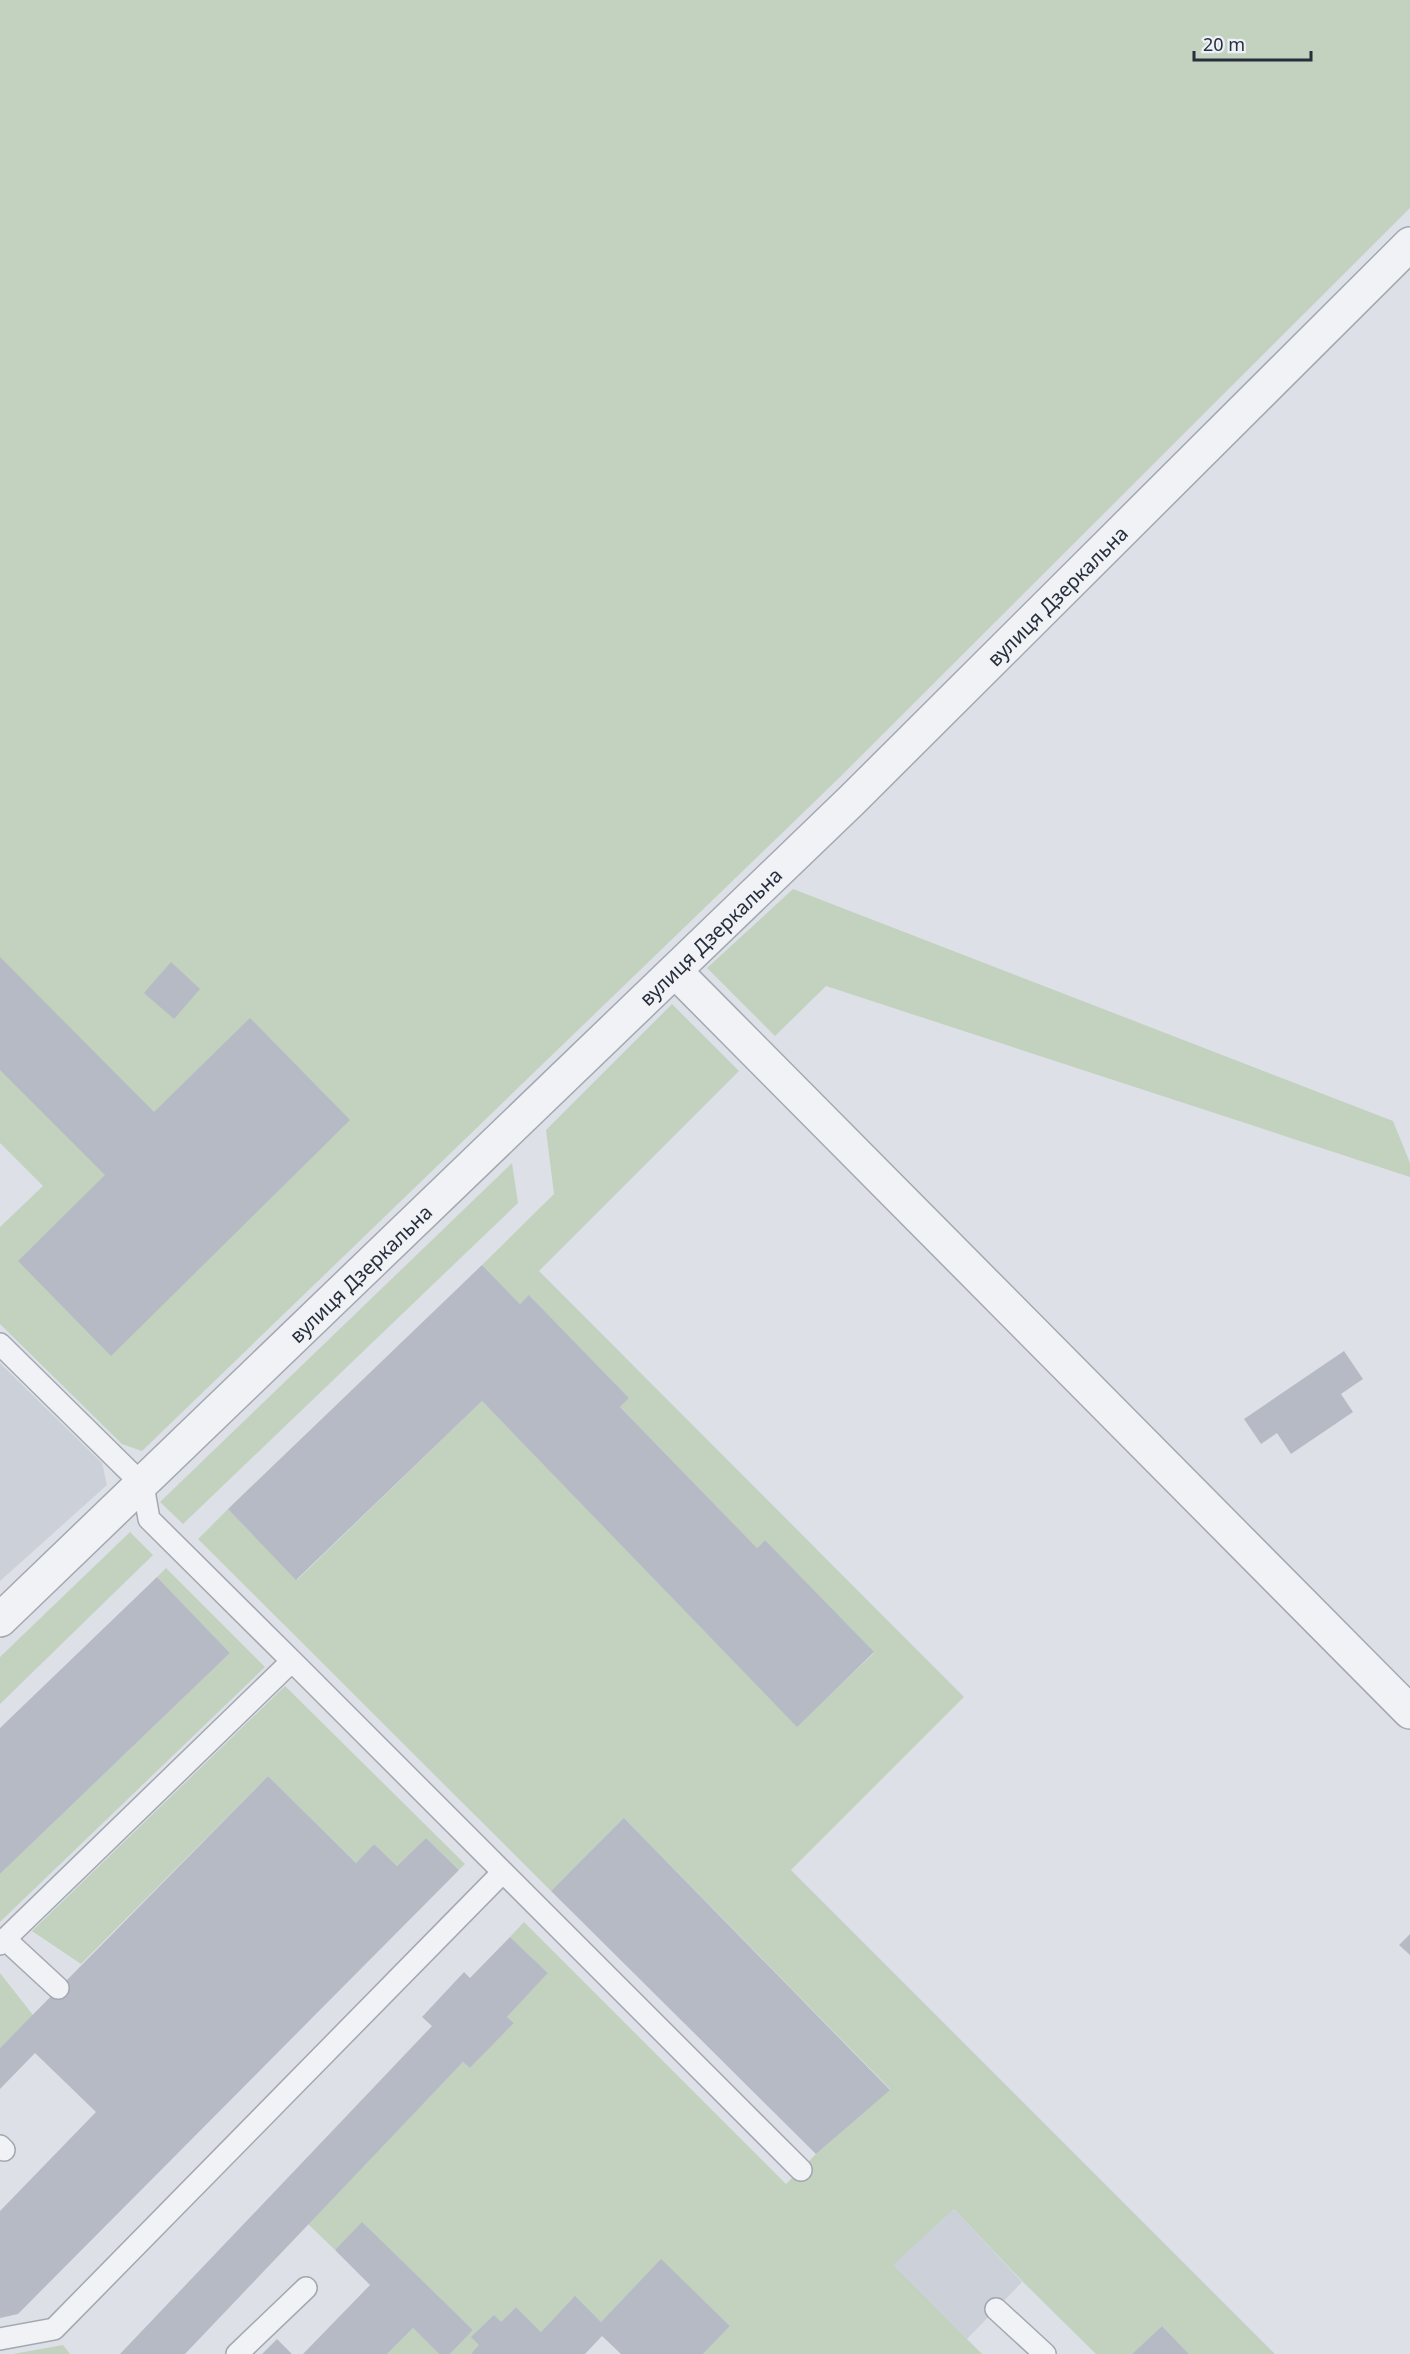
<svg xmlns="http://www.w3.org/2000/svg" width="1410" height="2354" viewBox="0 0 1410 2354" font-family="'Noto Sans',sans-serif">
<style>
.built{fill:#cbd0d9}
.green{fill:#c3d1bf}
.building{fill:#b5bac4}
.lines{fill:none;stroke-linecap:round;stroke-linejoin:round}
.lane-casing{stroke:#a3a8b1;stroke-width:24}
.street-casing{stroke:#a3a8b1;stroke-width:36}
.lane{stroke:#f0f2f5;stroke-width:21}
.street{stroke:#f0f2f5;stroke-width:33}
.labels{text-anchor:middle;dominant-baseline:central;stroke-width:4.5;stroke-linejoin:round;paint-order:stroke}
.street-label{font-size:20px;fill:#272f3d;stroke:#edf0f5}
</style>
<rect width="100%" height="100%" fill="#dde1e7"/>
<!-- built -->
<path class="built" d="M0 1363 102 1463 107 1485 0 1581Z
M954 2209 1022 2282 967 2339 892 2265Z"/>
<!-- green -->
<path class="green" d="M0 0H1410V208L838 779 142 1451 122 1444 0 1324V1227L43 1186 0 1143Z
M793 889 1393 1121 1410 1163V1177L826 986 775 1036 707 968Z
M672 1004 739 1071 539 1271 964 1697 791 1870 1275 2354H1189L1162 2326 1132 2354H1096L1023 2282 954 2209 893 2265 982 2354H703L730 2326 661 2260 601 2322 575 2297 541 2332 516 2307 471 2354H450L473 2330 362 2223 335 2250 308 2224 463 2062 470 2068 514 2023 507 2017 548 1973 510 1937 524 1922 786 2184 816 2154 890 2089 625 1819 551 1891 198 1539 228 1509 297 1580 482 1401 797 1726 874 1653 765 1540 757 1548 620 1407 629 1398 530 1296 520 1304 482 1265 554 1194 546 1130Z
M512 1163 518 1203 183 1524 160 1502Z
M130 1532 153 1555 0 1704V1657Z
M166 1568 265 1667 0 1922V1874L230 1653 157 1577Z
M285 1686 465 1864 459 1870 426 1838 397 1866 374 1844 356 1863 268 1776 81 1964 32 1931Z
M0 1973 33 2015 0 2048Z
M413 2328 439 2354H387Z
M63 2345 70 2354H13Z"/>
<!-- building -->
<path class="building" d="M0 957 154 1112 250 1018 350 1120 111 1356 18 1261 105 1175 0 1070Z
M171 962 200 989 174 1019 144 993Z
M482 1265 520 1304 529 1295 629 1398 620 1407 757 1548 765 1540 874 1652 797 1727 482 1401 296 1580 228 1509Z
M1344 1351 1363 1379 1341 1394 1353 1412 1291 1454 1277 1433 1261 1444 1244 1419Z
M157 1577 230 1653 0 1874V1728Z
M268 1776 356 1863 374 1844 397 1866 426 1838 459 1870 18 2314 0 2318V2211L96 2112 35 2053 0 2089V2048Z
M624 1818 890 2090 816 2154 551 1891Z
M1410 1934V1955L1399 1945Z
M510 1937 548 1973 507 2017 514 2023 470 2068 463 2062 185 2354H120L432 2026 422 2017 464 1972 470 1978Z
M362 2222 473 2330 450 2354H439L413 2328 387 2354H303L370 2285 335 2250Z
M661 2259 730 2326 703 2354H621L602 2336 585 2354H471L479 2345 471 2337 494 2315 501 2322 516 2307 541 2332 575 2296 601 2322Z
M1162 2326 1189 2354H1132Z
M277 2339 292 2354H262Z"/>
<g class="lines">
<defs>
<path id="lane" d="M0 1344 143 1485 149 1519 292 1661 0 1944
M292 1661 801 2170
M5 1939 58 1988
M0 2146 4 2150
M996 2309 1045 2354
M0 2339 54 2329 503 1872
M237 2354 306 2288"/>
<g id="street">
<path d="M675 971 1410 1712"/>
<path id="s1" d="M0 1620 852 800 1410 244"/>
</g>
</defs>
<!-- lane casing -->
<use href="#lane" class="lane-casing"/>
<!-- street casing -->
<use href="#street" class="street-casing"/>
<!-- lane -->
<use href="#lane" class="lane"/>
<!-- street -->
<use href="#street" class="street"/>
</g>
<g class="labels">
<!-- street labels -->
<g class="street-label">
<text stroke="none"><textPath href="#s1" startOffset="1472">вулиця Дзеркальна</textPath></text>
<text stroke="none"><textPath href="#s1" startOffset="986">вулиця Дзеркальна</textPath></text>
<text stroke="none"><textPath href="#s1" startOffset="500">вулиця Дзеркальна</textPath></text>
</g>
</g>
<!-- scale -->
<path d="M1194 51v9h117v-9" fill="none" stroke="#272f3d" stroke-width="3"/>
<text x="1203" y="51" font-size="18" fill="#272f3d" stroke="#edf0f5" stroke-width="4.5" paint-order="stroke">20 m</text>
</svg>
